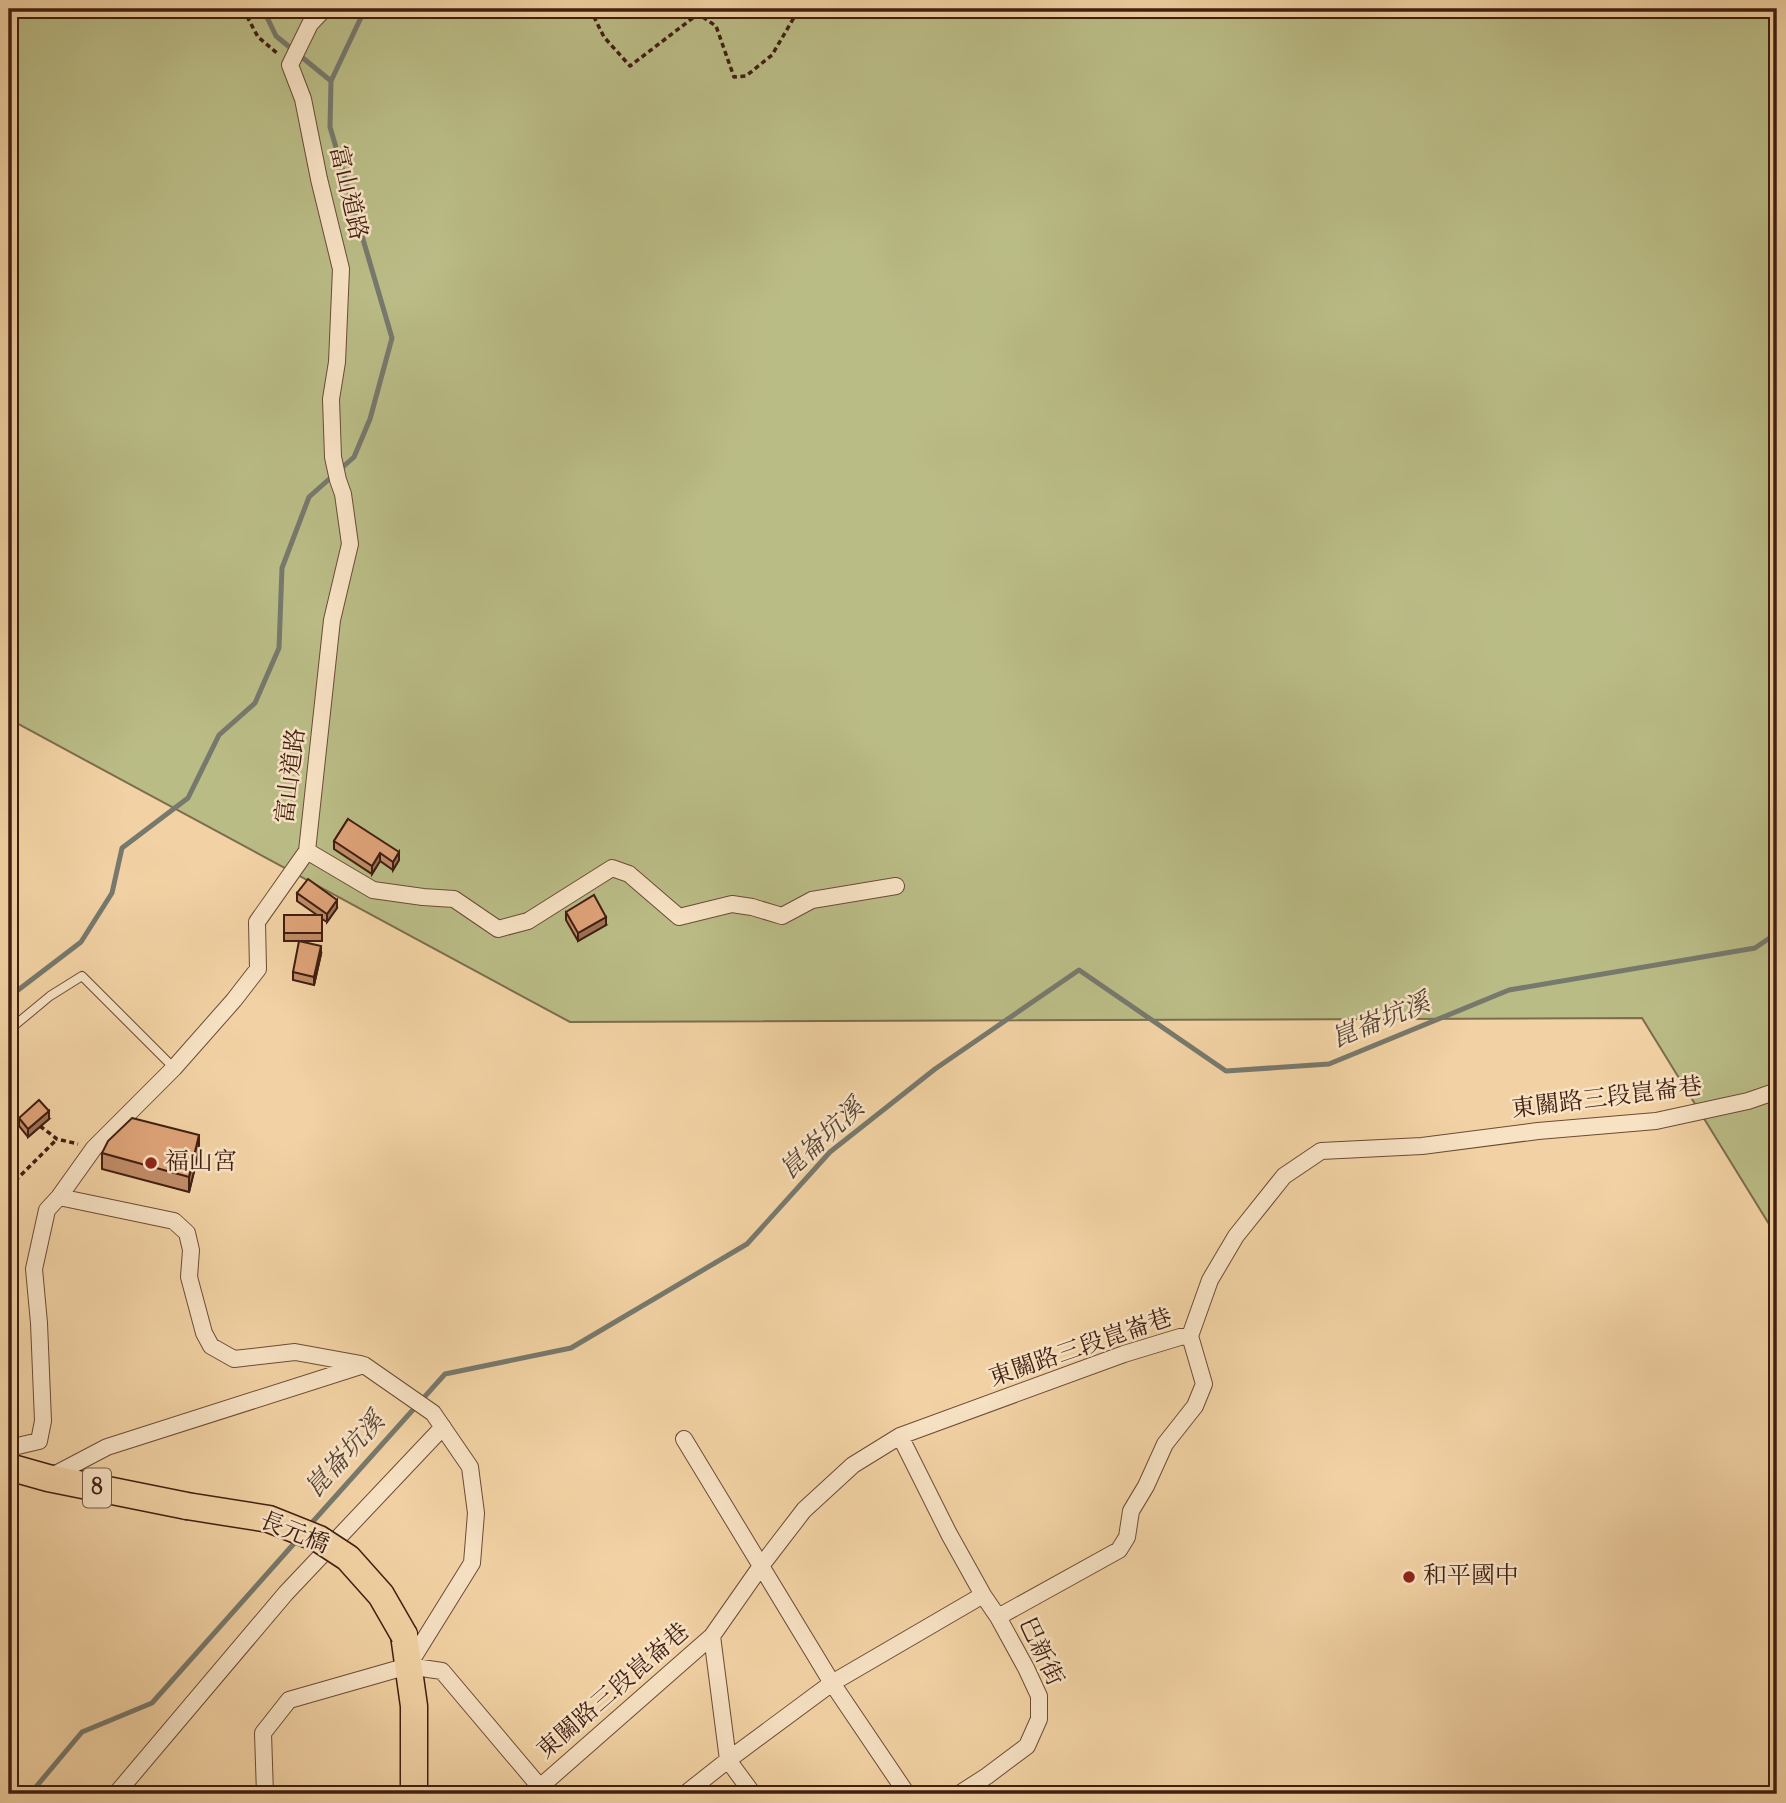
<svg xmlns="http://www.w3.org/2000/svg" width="1786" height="1803" viewBox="0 0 1786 1803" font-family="'Sorts Mill Goudy','Noto Serif TC',serif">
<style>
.green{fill:#babc86;stroke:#7d6d4c;stroke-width:2}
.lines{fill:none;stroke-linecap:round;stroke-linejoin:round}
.stream{stroke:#77796d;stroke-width:5}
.service-casing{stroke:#6c4b36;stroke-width:10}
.minor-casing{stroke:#6c4b36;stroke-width:18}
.primary-casing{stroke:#401e11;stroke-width:29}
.path{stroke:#401e11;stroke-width:3.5;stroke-dasharray:5 3.5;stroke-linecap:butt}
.service{stroke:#f7e2c4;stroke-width:8}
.minor{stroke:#f7e2c4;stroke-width:16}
.primary{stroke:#f2d2a4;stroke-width:26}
.primary-bridge-casing{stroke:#401e11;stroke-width:29;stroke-linecap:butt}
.primary-bridge{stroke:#f2d2a4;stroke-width:26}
.wall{fill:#c08c67;stroke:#401e11;stroke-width:2}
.shaded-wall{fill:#9c7254;stroke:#401e11;stroke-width:2}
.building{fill:#dfa378;stroke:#401e11;stroke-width:2}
.poi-dot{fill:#8f2418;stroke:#f7e2c4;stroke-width:2.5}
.labels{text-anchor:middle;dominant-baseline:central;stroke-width:5;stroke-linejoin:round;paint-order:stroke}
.shield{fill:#f7e2c4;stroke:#775947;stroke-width:2}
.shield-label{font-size:23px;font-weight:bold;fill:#401e11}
.street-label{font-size:24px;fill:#401e11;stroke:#f7e2c4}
.poi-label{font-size:24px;fill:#401e11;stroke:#f7e2c4;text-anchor:start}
.water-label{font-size:26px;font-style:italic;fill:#574438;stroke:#f7e2c4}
</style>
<rect width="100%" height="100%" fill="#f2d2a4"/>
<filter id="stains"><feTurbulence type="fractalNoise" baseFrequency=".00286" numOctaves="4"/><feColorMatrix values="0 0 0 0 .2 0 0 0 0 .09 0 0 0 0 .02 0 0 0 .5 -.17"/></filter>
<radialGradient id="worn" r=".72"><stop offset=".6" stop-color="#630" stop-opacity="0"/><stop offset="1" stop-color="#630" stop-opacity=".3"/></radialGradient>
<!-- green -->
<path class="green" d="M9 9H1777V1237L1642 1018 570 1022 9 719Z"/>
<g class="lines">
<!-- stream -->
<path class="stream" d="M263 9 276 36 331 81
M9 997 81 942 112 893 122 848 188 798 219 735 255 703 279 648 282 568 309 497 354 457 370 419 392 338 330 127 331 81 365 9
M309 1526 445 1374 571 1348 747 1244 830 1152 935 1069 1079 970 1226 1071 1329 1064 1509 990 1755 948 1777 933
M30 1794 82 1732 152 1703 298 1539"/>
<defs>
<path id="service" d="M9 1030 50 996 82 976 174 1068"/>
<path id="minor" d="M307 851 373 890 423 897 454 899 498 929 528 921 612 868 629 874 679 917 732 904 752 907 782 916 812 900 896 886
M59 1197 174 1221 187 1233 191 1250 189 1277 204 1333 211 1346 234 1359 295 1352 361 1364
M1190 1336 1210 1280 1236 1236 1284 1176 1321 1151 1422 1146 1538 1131 1656 1121 1748 1101 1777 1091
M900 1436 949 1534 983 1595 998 1617 1026 1668 1039 1696V1719L1027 1746 987 1776 959 1794
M684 1439 832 1683 907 1794
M9 1448 39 1441 43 1421 39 1323 34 1269 47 1210 59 1197 94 1148 174 1068 234 1000 258 969 257 922 307 851 332 620 350 544 343 494 338 480 333 457 331 399 337 362 341 269 319 179 303 99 290 65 310 24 324 9
M48 1478 107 1447 364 1365 433 1413 470 1467 476 1513 472 1563 408 1666
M998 1617 1119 1550 1127 1537 1131 1511 1146 1486 1165 1444 1195 1406 1204 1384 1190 1336
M712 1636 728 1760 753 1794
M116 1794 286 1593 443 1427
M265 1794 263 1733 289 1700 408 1666 442 1671 540 1787
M532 1794 712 1636 761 1566 804 1510 853 1465 900 1436 1124 1354 1180 1337 1190 1336
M685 1794 728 1760 832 1683 983 1595"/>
<path id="primary" d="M9 1467 48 1478 187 1506
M404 1635 414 1706V1794"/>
</defs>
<!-- service casing -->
<use href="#service" class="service-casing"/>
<!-- minor casing -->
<use href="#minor" class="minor-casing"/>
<!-- primary casing -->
<use href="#primary" class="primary-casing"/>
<!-- path -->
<path class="path" d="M243 9 258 37 278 54
M590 9 604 37 630 66 698 14 716 26 734 77 746 76 772 55 799 9
M40 1126 57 1139 78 1144
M9 1187 57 1139"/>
<!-- service -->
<use href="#service" class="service"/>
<!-- minor -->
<use href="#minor" class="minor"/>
<!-- primary -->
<use href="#primary" class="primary"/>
<defs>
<path id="primary-bridge" d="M187 1506 269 1519 319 1539 348 1558 381 1595 404 1635"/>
</defs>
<!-- primary-bridge casing -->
<use href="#primary-bridge" class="primary-bridge-casing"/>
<!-- primary-bridge -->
<use href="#primary-bridge" class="primary-bridge"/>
</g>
<!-- wall -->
<path class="wall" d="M348 819 399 860 393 870 380 861 372 874 334 849V841Z
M297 893 337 908 327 922 322 919V941H284V915H317L297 901Z
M566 912 606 925 578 941 566 920Z
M321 954 314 985 293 980V972Z
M19 1118 49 1119 28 1137 19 1126Z
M199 1151 189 1192 102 1169V1153Z"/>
<!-- shaded-wall -->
<path class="shaded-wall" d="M399 852V860L393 870V862Z
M380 853V861L372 874V866Z
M337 900V908L327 922V914Z
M606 917V925L578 941V933Z
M321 946V954L314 985V977Z
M49 1111V1119L28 1137V1129Z
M199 1135V1151L189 1192V1177Z"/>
<!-- building -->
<path class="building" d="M348 819 399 852 393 862 380 853 372 866 334 841Z
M308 879 337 900 327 914 297 893Z
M594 895 606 917 578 933 566 912Z
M284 915H322V933H284Z
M299 941 321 946 314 977 293 972Z
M39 1100 49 1111 28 1129 19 1118Z
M132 1118 199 1135 189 1177 102 1153 108 1141Z"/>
<!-- markers -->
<g class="poi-dot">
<circle cx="151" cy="1163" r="7"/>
<circle cx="1409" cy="1577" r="7"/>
</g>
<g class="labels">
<!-- shield labels -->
<rect class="shield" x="83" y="1468.5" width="28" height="39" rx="5"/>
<g class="shield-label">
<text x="97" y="1488">8</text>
</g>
<!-- street labels -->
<g class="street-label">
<text transform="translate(347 193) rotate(77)">富山道路</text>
<text transform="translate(292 776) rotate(-83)">富山道路</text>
<text transform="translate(1607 1099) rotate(-7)">東關路三段崑崙巷</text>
<text transform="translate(1081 1349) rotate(-19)">東關路三段崑崙巷</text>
<text transform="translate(294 1534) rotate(22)">長元橋</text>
<text transform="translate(1040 1652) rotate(65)">巴新街</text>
<text transform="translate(614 1692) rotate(-41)">東關路三段崑崙巷</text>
</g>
<!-- poi labels -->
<g class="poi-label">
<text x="165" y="1163">福山宮</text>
<text x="1423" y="1577">和平國中</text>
</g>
<!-- water labels -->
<g class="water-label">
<text transform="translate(1381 1022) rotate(-22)">崑崙坑溪</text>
<text transform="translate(823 1140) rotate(-43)">崑崙坑溪</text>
<text transform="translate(346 1456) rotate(-48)">崑崙坑溪</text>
</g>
</g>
<!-- margin -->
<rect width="1786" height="1803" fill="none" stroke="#f2d2a4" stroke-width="35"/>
<rect x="10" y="10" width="1765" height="1782" fill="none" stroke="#401e11" stroke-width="3.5"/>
<rect x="18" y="18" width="1751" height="1768" fill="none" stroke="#401e11" stroke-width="2"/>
<rect width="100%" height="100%" filter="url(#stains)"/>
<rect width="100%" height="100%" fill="url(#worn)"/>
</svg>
